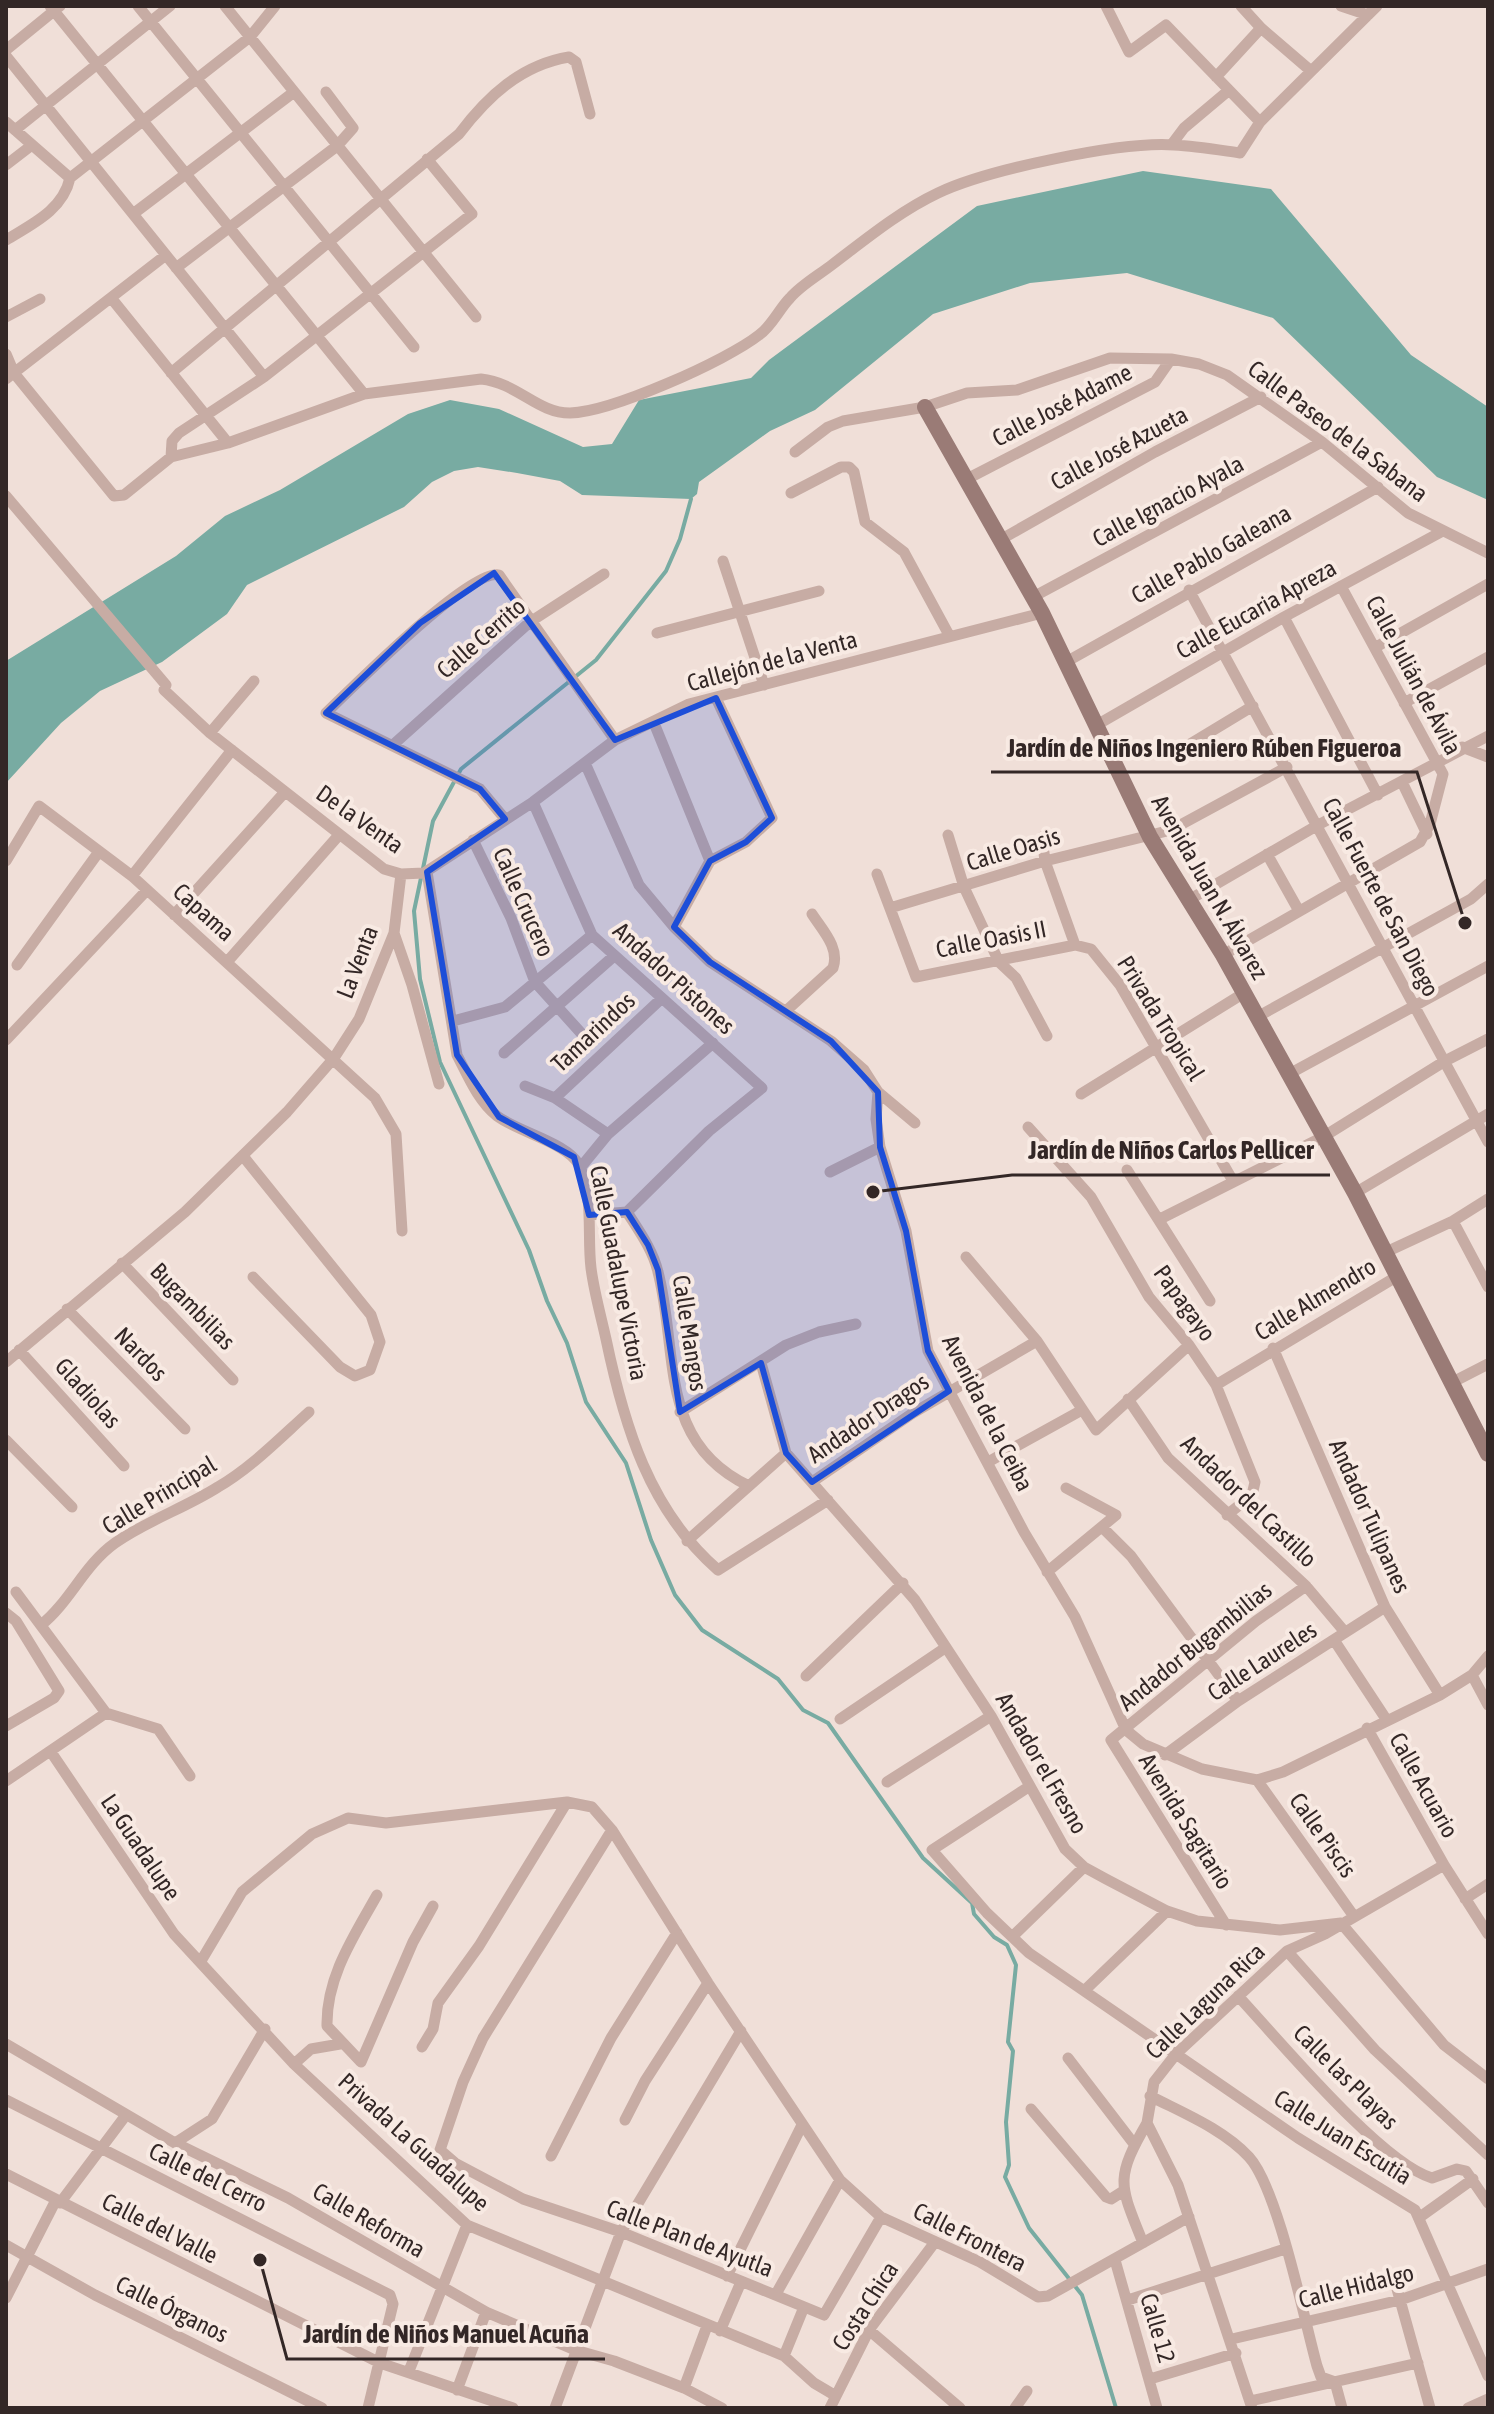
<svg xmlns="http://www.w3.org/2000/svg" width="1494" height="2414" viewBox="0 0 1494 2414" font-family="'Asap Condensed',sans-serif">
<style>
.water{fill:#78aba2}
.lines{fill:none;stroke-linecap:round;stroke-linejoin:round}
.stream{stroke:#78aba2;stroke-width:4}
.street{stroke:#c7aca4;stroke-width:11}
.secondary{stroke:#9a7b76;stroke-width:16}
.marked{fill:#1d4ed8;fill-opacity:0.2;stroke:#1d4ed8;stroke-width:6;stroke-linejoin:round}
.labels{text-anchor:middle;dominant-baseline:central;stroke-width:8;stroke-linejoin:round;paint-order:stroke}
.street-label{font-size:24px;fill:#332726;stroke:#f8eae3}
.leader{fill:none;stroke:#332726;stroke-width:3}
.callout-dot{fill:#332726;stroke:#f8eae3;stroke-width:3}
.callout-label{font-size:26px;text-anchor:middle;font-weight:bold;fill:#332726;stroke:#f8eae3;stroke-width:8;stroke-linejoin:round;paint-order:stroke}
</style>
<rect width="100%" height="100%" fill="#f0dfd8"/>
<!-- water -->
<path class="water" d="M1143 171 1271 189 1411 355 1488 407V500L1437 477 1273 318 1127 273 1030 283 933 314 815 410 770 431 699 482 697 494 691 499 582 495 560 481 517 473 478 467 454 471 432 482 404 507 247 585 227 614 162 662 100 691 61 723 6 783V661L176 556 225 516 280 490 408 414 450 400 499 409 583 447 612 444 639 400 751 378 769 360 977 206Z"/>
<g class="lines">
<!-- stream -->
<path class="stream" d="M691 499 680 539 666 571 596 660 461 769 433 821 414 911 420 979 440 1062 529 1250 547 1301 567 1343 586 1402 626 1463 651 1540 675 1595 702 1630 778 1679 803 1710 828 1723 923 1858 972 1903 974 1914 994 1937 1007 1945 1016 1965 1008 2042 1013 2051 1006 2122 1009 2165 1005 2177 1029 2228 1082 2295 1116 2408"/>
<!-- street -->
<path class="street" d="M50 6 364 394
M138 6 414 347
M225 6 476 317
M1106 6 1129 52 1166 25 1260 122
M1241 6 1261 28
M1341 6 1368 15
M6 50 60 6
M6 56 264 377
M1216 77 1261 28 1311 71
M6 122 70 178
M15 130 170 6
M1172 144 1184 128 1228 91
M6 165 32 145
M133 214 294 92
M6 240C32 224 63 210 70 178L250 37 275 6
M176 268 337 146 353 128 326 92
M112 299 228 443
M6 317 40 299
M6 354 14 373 114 496 124 495 171 457 228 443 364 394 481 379C518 383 537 413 570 413 611 412 726 361 759 335 772 326 779 309 790 298 801 285 819 275 833 264 866 239 900 211 938 193 986 170 1122 141 1174 145 1196 146 1219 150 1240 153L1260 122 1377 6
M171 373 459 134C488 96 521 65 569 57L576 62 590 114
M6 379 166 255
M795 452 828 427 843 421 925 407 967 393 1017 390 1110 358 1171 359 1199 364 1227 375 1322 442 1408 513 1488 553
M171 457 172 441 179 433 264 377 472 214 427 159
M965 480 1155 382 1171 359
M791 493 841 467H849L854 472 865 522 904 552 949 635
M6 496 166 685 164 690 210 733 384 869 401 874 424 873 533 802 615 740 689 704 1042 613
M1000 540 1155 452 1261 397
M723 561 764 685
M1189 590 1488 1142
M1033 597 1322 442
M1284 617 1378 795
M657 633 819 591
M1376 647 1488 584
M1066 662 1378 487
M1404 703 1488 657
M654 723 710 861
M1095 726 1284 617 1441 532
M210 733 254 681
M394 744 530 622 604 574
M1462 747 1488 757
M1177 752 1253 706
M585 763 639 885 674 927 710 962 831 1041 864 1070 878 1092 876 1119 880 1147 906 1231 928 1351 1024 1532 1075 1617 1126 1730 1143 1744 1202 1769 1257 1780 1283 1772 1440 1695 1472 1675 1488 1656
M1402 782 1427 834
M533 802 592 935 762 1088 709 1131 627 1212 589 1215
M505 819 480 789 326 713C351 689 471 568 499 575L615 740
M948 835 964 887 999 962 1016 978 1047 1036
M1042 837 1045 861 1075 945
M473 840 511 918 535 982 581 1033
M1267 854 1299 911
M6 861 39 806 132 876 375 1098 396 1134 402 1231
M427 872 457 1055C468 1076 478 1101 497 1116 518 1132 568 1143 579 1165 594 1195 587 1236 591 1268 594 1292 601 1316 606 1339 624 1425 649 1510 718 1570L828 1500
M877 874 916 977 1075 945 1091 949 1120 985 1233 1181
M132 876 232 750
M1187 901 1318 825 1488 736
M890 908 1045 861 1171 830 1287 767
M174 915 285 792
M674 927 710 861 746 842 772 818 716 698
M394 933 412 985 439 1084
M1223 955 1420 842 1430 824 1443 774 1341 586
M227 962 339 835
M17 965 98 853
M787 1010 833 968C840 948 823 931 812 914
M1257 1017 1471 899 1488 884
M453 1021 505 1007 592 935
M6 1040 147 890
M504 1053 614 956
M1289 1074 1488 966
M525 1086 555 1098 608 1134
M878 1092 915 1123
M1081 1094 1244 993
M555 1098 661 999
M1028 1127 1091 1197 1149 1297 1189 1345 1216 1385 1255 1482 1252 1495 1227 1515
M243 1156 371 1315 380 1342 370 1370 355 1376 340 1367 253 1277
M581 1167 608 1134 713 1043
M1127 1170 1210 1301
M830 1172 880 1147
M1355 1193 1488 1114
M627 1212C639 1231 653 1250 658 1272 679 1353 657 1442 749 1486
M1160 1219 1323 1137 1445 1061 1488 1039
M1453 1221 1488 1287
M1384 1253 1453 1221 1488 1199
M966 1257 1037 1341 1096 1430 1189 1345
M122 1263 233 1380
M67 1309 185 1429
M1273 1348 1385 1607 1440 1695
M19 1350 124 1466
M6 1362 185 1212 287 1112 334 1058 359 1019 394 933 401 874
M761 1363 786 1453 915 1600 991 1716 1065 1849 1084 1867 1106 1879 1167 1911 1197 1921 1280 1930 1341 1923 1444 2045 1488 2079
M1451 1383 1488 1364
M1216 1385 1396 1277
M1128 1399 1168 1458 1306 1586 1344 1631
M680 1412 786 1345 819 1332 856 1324
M6 1440 72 1507
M988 1462 1082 1410
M812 1482 913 1413 1037 1341
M1102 1527 1131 1556 1238 1701
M687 1541 786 1453
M1047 1572 1116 1515 1066 1488
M16 1592 106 1713 158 1729 190 1776
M6 1613 16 1621 59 1691 54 1698 6 1726
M41 1625C70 1602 84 1565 115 1543 148 1520 185 1508 218 1487 252 1467 280 1438 309 1412
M1334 1640 1386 1719
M1472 1675 1488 1705
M806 1676 903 1583
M840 1719 945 1648
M1367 1728 1444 1865 1488 1934
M51 1752 174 1934 294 2064 467 2225 784 2356 814 2383 836 2396
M1165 1755 1238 1701 1385 1607
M1257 1780 1353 1915
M6 1781 106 1713
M887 1782 991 1716
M1030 1786 932 1850 987 1913 1029 1953 1298 2138 1415 2210 1488 2376
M612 1830 483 2038 463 2082 440 2150 455 2163 523 2199 621 2232 824 2315 881 2217
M377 1895C354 1936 326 1977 327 2026L361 2062 413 1942 433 1906
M1465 1899 1488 1884
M1226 1925 1111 1740 1256 1621 1306 1586
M1012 1937 1084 1867
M1287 1951 1375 2050 1488 2155
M201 1961 242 1892 312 1834 348 1818 386 1823 567 1802 592 1807 612 1830 708 1983 840 2180 881 2217 980 2262 1038 2297 1048 2296 1189 2217
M1085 1990 1167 1911
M1238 1996C1278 2039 1381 2163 1432 2178L1457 2169 1466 2171 1488 2203
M6 2044 175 2143 288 2198 486 2312 575 2350 614 2361 684 2388 722 2408
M422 2047 433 2029 438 2003 479 1946 567 1802
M1068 2058 1134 2144
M294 2064 311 2049 340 2044
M1150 2096C1183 2113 1223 2129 1249 2157 1278 2189 1304 2319 1317 2366L1321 2377 1335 2382 1342 2408
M6 2100 390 2295 393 2304 368 2408
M1031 2109 1106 2197 1111 2199 1122 2192
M625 2120 645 2081 708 1983
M175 2143 212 2119 265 2029
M551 2156 611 2038 677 1933
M6 2174 380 2363 513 2408
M60 2203 126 2115
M1420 2217 1473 2179
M1143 2243C1120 2185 1114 2180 1147 2123
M6 2245 95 2295 322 2408
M1115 2260 1157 2408
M727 2276 802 2125
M1397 2289 1430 2408
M776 2294 840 2180
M6 2298 56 2200
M1128 2300 1285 2249
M869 2330 960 2408
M720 2331 741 2282
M1232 2339 1400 2300 1488 2269
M784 2356 804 2307
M409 2371 467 2225
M1150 2379 1236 2353
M684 2388 707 2326
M457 2390 486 2312
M1250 2401 1418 2363
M555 2408 621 2232 741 2031
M830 2408 869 2330 935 2242
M1015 2408 1027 2391
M1252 2408 1178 2185 1147 2123 1154 2082 1176 2054 1287 1951 1325 1934 1444 1865
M1468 2408 1488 2399"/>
<!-- secondary -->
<path class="secondary" d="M925 407 1042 613 1150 837 1223 955 1355 1193 1488 1454"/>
</g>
<!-- marked area -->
<path class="marked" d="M494 573 615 740 716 698 772 818 746 842 710 861 674 927 710 962 831 1041 878 1092 880 1147 906 1231 928 1351 949 1391 812 1482 786 1453 761 1363 680 1412 658 1270 648 1245 627 1212 589 1215 574 1157 499 1117 457 1055 427 872 505 819 480 789 326 713 420 623Z"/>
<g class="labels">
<!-- street labels -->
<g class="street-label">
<text transform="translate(1062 405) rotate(-27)">Calle José Adame</text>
<text transform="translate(1338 431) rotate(37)">Calle Paseo de la Sabana</text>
<text transform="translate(1119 448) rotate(-28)">Calle José Azueta</text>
<text transform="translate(1168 501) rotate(-28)">Calle Ignacio Ayala</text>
<text transform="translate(1211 554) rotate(-29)">Calle Pablo Galeana</text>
<text transform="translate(1256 609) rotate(-29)">Calle Eucaria Apreza</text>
<text transform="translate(481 638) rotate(-41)">Calle Cerrito</text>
<text transform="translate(772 661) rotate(-15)">Callejón de la Venta</text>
<text transform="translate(1414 675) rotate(62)">Calle Julián de Ávila</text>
<text transform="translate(360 819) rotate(35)">De la Venta</text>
<text transform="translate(1013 849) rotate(-17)">Calle Oasis</text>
<text transform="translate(1210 887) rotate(60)">Avenida Juan N. Álvarez</text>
<text transform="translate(1381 897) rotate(62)">Calle Fuerte de San Diego</text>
<text transform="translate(524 902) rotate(66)">Calle Crucero</text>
<text transform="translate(204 912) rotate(42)">Capama</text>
<text transform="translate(991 939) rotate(-11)">Calle Oasis II</text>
<text transform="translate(357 962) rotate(-69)">La Venta</text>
<text transform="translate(674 978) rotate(42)">Andador Pistones</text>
<text transform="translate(1161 1018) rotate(58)">Privada Tropical</text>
<text transform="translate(593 1032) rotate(-43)">Tamarindos</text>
<text transform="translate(619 1273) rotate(79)">Calle Guadalupe Victoria</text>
<text transform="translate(1315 1299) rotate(-31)">Calle Almendro</text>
<text transform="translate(1185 1303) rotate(54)">Papagayo</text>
<text transform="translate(193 1306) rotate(46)">Bugambilias</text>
<text transform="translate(690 1333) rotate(81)">Calle Mangos</text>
<text transform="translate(141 1354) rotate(46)">Nardos</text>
<text transform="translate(88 1393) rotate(48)">Gladiolas</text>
<text transform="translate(988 1413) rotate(63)">Avenida de la Ceiba</text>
<text transform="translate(868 1418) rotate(-34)">Andador Dragos</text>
<text transform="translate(159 1495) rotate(-31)">Calle Principal</text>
<text transform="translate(1249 1501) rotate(44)">Andador del Castillo</text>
<text transform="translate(1370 1516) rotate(66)">Andador Tulipanes</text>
<text transform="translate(1195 1646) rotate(-39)">Andador Bugambilias</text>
<text transform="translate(1262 1661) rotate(-33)">Calle Laureles</text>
<text transform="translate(1042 1763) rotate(60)">Andador el Fresno</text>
<text transform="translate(1424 1785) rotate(61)">Calle Acuario</text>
<text transform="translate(1186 1821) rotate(58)">Avenida Sagitario</text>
<text transform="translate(1323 1835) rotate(55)">Calle Piscis</text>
<text transform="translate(141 1847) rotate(56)">La Guadalupe</text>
<text transform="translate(1205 2001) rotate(-44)">Calle Laguna Rica</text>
<text transform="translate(1346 2077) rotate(45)">Calle las Playas</text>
<text transform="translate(1343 2137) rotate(32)">Calle Juan Escutia</text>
<text transform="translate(414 2142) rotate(42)">Privada La Guadalupe</text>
<text transform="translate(208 2177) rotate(26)">Calle del Cerro</text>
<text transform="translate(369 2220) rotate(30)">Calle Reforma</text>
<text transform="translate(160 2228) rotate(27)">Calle del Valle</text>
<text transform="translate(970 2237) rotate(27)">Calle Frontera</text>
<text transform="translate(690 2238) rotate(21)">Calle Plan de Ayutla</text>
<text transform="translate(1356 2286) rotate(-14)">Calle Hidalgo</text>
<text transform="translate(865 2306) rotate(-57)">Costa Chica</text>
<text transform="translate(172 2309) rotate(26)">Calle Órganos</text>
<text transform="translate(1158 2328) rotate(74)">Calle 12</text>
</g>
</g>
<!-- callouts -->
<path class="leader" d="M1465 923L1417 772H991M873 1192L1012 1175H1330M260 2260L287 2359H605"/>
<g class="callout-dot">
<circle cx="1465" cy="923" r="8"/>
<circle cx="873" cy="1192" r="8"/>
<circle cx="260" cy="2260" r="8"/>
</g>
<g class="callout-label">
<text x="1204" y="757">Jardín de Niños Ingeniero Rúben Figueroa</text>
<text x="1171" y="1159">Jardín de Niños Carlos Pellicer</text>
<text x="446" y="2343">Jardín de Niños Manuel Acuña</text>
</g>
<!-- border -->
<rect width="1494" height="2414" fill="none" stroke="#332726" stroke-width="16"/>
</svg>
